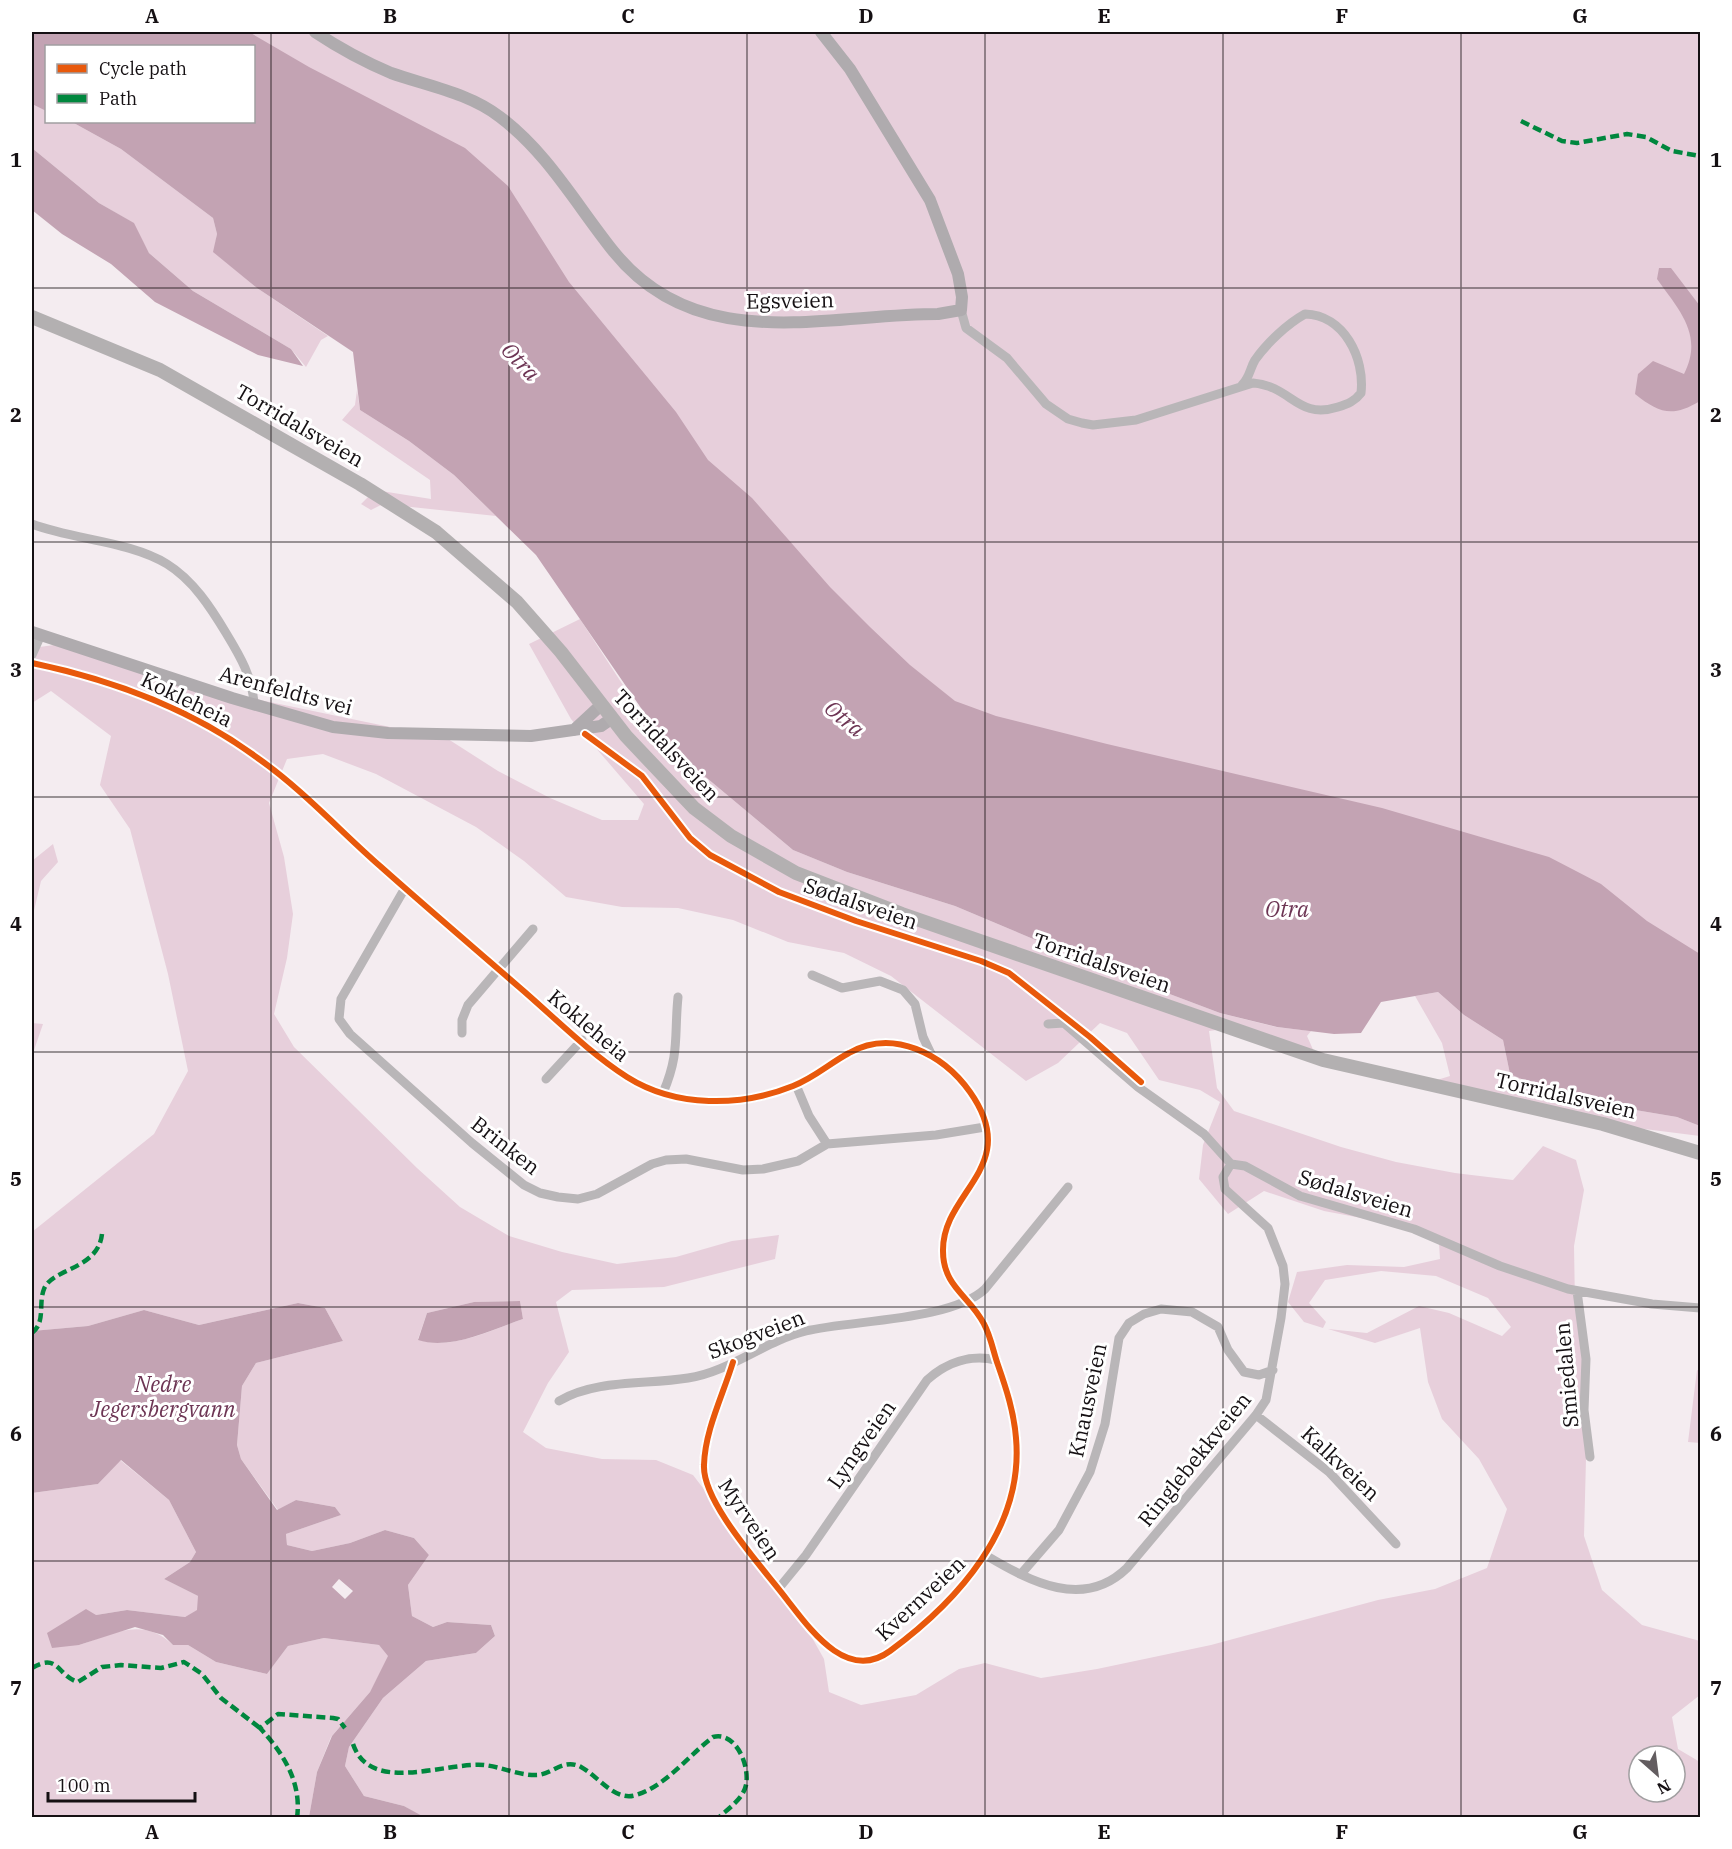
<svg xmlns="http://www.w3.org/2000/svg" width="1732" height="1849" viewBox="0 0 1732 1849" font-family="'IBM Plex Serif',serif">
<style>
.green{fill:#e7cfdb;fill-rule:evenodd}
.water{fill:#c3a3b3;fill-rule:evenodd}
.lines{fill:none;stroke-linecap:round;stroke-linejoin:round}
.street{stroke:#b9b6b8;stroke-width:9}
.secondary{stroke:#afabae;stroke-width:12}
.primary{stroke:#b3b0b1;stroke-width:14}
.quiet{stroke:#00873e;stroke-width:4.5;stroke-dasharray:9 4.5;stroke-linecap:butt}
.cycleway-casing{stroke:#fff;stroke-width:10}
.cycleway{stroke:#e8590c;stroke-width:6}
.grid{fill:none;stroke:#151013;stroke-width:1.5;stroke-opacity:0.55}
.labels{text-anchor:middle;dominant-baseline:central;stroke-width:6;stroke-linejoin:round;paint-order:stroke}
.street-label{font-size:21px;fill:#151013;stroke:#fff}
.water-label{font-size:22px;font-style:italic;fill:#6d3554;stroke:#fff}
.neatline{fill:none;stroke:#151013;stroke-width:2}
.grid-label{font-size:20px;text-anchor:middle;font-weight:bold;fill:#151013}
</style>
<rect width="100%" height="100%" fill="#f4ecf0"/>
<!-- green -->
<path class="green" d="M137 32H1700V1018L958 756 254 46Z
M32 104 46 111V122H72L121 149 213 218 217 234 214 252 257 288 328 336 321 340 306 367 291 349 193 291 149 253 133 223 99 203 32 148Z
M357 390 360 410 409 441 454 475 496 516 383 504 371 510 361 504 375 490 431 499 430 480 342 420 355 405Z
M580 619 632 699 665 743 793 850 847 872 955 906 1114 973 1220 1013 1276 1027 1311 1031 1307 1036 1315 1054 1377 1074 1417 1083 1424 1084 1450 1076 1442 1043 1415 996 1438 992 1464 1015 1503 1040 1510 1074 1564 1098 1677 1117 1700 1126V1136L1605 1124 1356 1071 1224 1029 1209 1031 1217 1088 1234 1111 1341 1147 1396 1162 1455 1173 1513 1180 1543 1146 1576 1160 1584 1190 1574 1246 1575 1305 1582 1346 1587 1421 1584 1536 1602 1590 1642 1625 1700 1641V1695L1672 1717 1678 1749 1700 1762V1817L424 1818 404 1806 364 1796 345 1766 349 1747 383 1698 426 1661 476 1653 495 1636 491 1625 447 1622 433 1627 412 1616 408 1585 429 1555 414 1538 385 1530 350 1543 312 1551 287 1545 286 1534 341 1515 335 1507 296 1500 278 1510 241 1459 237 1445 242 1386 256 1363 343 1341 325 1308 298 1303 199 1325 144 1310 88 1326 32 1331V1232L154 1134 188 1071 168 974 130 829 100 785 111 736 51 691 32 703V648L54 645 166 674 222 692 448 739 498 771 550 798 602 820H638L644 804 571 719 529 644ZM323 754 376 774 476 827 524 861 566 897 622 907 678 908 733 920 788 942 844 953 891 976 1026 1081 1058 1063 1100 1023 1127 1033 1159 1080 1200 1090 1220 1102 1203 1145 1199 1179 1228 1214 1264 1191 1324 1211 1388 1223 1439 1243 1440 1259 1404 1267 1347 1265 1297 1272 1288 1302 1304 1322 1323 1328 1326 1322 1309 1303 1325 1280 1381 1271 1436 1276 1488 1298 1511 1327 1502 1336 1449 1313 1419 1306 1367 1333 1328 1329 1375 1343 1420 1328 1428 1382 1442 1419 1479 1459 1507 1509 1487 1568 1435 1589 1378 1600 1211 1645 1097 1669 1041 1678 985 1663 959 1669 916 1695 861 1705 829 1692 824 1659 797 1611 693 1475 656 1460 602 1459 546 1448 523 1432 548 1383 569 1352 556 1302 572 1290 664 1287 775 1259 779 1235 732 1241 676 1257 617 1264 562 1252 509 1236 460 1207 417 1168 294 1047 274 1014 287 958 293 914 284 857 269 803 287 759ZM520 1301 523 1319C493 1329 449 1352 418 1339L427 1313 474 1302ZM1639 1756H1675V1792H1639Z
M53 844 58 862 41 881 32 919V861Z
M32 1023 43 1024 32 1056Z
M1697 1370 1700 1371V1443L1688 1442Z
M120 1460 169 1500 196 1552 190 1562 164 1579 198 1596V1610L185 1617 127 1610 96 1615 79 1645C114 1634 142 1616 173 1645H188L216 1662 267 1674 288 1646 324 1638 379 1645 389 1656 370 1692 331 1737 317 1772 309 1817 32 1818V1493L98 1484Z"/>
<!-- water -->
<path class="water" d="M32 32H249L309 67 465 148 508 186 569 282 676 412 708 460 752 498 830 587 870 627 910 665 955 701 996 716 1107 744 1382 808 1549 857 1601 884 1647 921 1700 954V1126L1677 1117 1564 1098 1510 1074 1503 1040 1464 1015 1438 992 1381 1002 1361 1033 1334 1034 1277 1027 1220 1013 1114 973 955 906 847 872 793 850 665 743 536 555 454 475 409 441 360 410 353 352 257 288 213 252 217 234 213 218 121 149 72 122H254V46H46V111L32 104Z
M32 148 99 203 134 223 149 253 193 291 291 349 303 366 258 355 155 302 111 264 62 234 32 210Z
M1659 268H1671L1700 306V401C1672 418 1659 413 1635 394L1638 374 1653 361 1684 374C1704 335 1679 310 1657 279Z
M520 1301 523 1319C493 1329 450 1351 418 1340L427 1313 474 1302Z
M298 1303 325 1308 343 1341 256 1363 242 1386 237 1445 241 1459 277 1510 296 1500 335 1507 341 1515 286 1534 287 1545 312 1551 350 1543 385 1530 414 1538 429 1555 408 1585 412 1616 433 1627 447 1622 491 1625 495 1636 476 1653 426 1661 383 1698 349 1747 345 1766 364 1796 404 1806 424 1817H309L317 1772 332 1736 370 1692 388 1656 379 1645 324 1638 288 1646 267 1674 216 1662 188 1645H173L163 1635 135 1627 79 1645 52 1648 47 1633 86 1609 96 1615 127 1610 185 1617 197 1610 198 1596 164 1579 190 1562 196 1552 169 1500 121 1460 98 1484 32 1493V1331L88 1326 144 1310 199 1325ZM339 1579 353 1591 345 1599 332 1587Z"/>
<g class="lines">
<!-- street -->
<path class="street" d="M961 310 966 328 1007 358 1046 404 1068 419 1082 423 1093 425 1136 420 1253 383C1292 386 1297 420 1338 407 1348 404 1355 401 1361 393 1365 358 1344 315 1305 314 1287 324 1267 343 1255 360 1250 368 1250 377 1242 385
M32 524C74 540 129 541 167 564 193 580 211 608 226 633 240 656 253 678 254 705
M32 655 41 635
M32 663C113 680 192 709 259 759 303 790 340 831 380 866 426 907 473 947 519 987 554 1017 588 1052 627 1077 676 1108 741 1107 793 1086 814 1078 830 1063 849 1053 893 1028 943 1054 970 1092 1023 1167 942 1191 943 1251 943 1287 970 1296 984 1324 991 1337 993 1351 998 1365 1006 1388 1014 1412 1016 1438 1024 1528 958 1601 890 1651 848 1682 812 1632 788 1601 765 1570 702 1503 704 1465 705 1430 723 1395 733 1362
M405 888 341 999 339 1019 350 1034 472 1143 524 1185 540 1193 558 1197 578 1199 597 1194 652 1164 666 1160 686 1159 743 1170 763 1169 798 1161 827 1144 936 1135 985 1127
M812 975 842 988 880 981 903 990 915 1004 923 1037 932 1056
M1048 1024 1064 1023 1138 1087 1204 1134 1231 1164 1245 1166 1300 1196 1414 1229 1500 1266 1568 1289 1652 1304 1700 1308
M462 1033V1020L468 1005 533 929
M546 1079 582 1040
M796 1085 809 1116 827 1144
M663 1093C680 1053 674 1037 678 997
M1577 1291 1586 1359 1584 1410 1590 1457
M559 1401C596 1379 646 1385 688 1378 729 1372 765 1341 806 1331 852 1320 951 1321 985 1289L1068 1187
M1256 1415 1329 1472 1396 1544
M987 1556C1031 1582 1084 1610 1127 1568L1256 1415 1266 1400 1281 1318 1285 1284 1283 1266 1268 1228 1225 1189 1223 1177 1231 1164
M1021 1574 1059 1530 1090 1472 1105 1424 1119 1338 1129 1323 1144 1314 1161 1309 1192 1312 1218 1327 1228 1350 1244 1372 1259 1375 1273 1370
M779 1588 806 1555 927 1380C946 1363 970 1354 996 1360"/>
<!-- secondary -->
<path class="secondary" d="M315 32C339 48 365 62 391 73 428 86 469 93 500 117 548 153 577 206 614 252 698 356 825 314 938 314L961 310 962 297 958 274 930 200 850 69 821 32
M32 632 232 698 333 727 388 733 531 736 601 726 611 719
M574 730 601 705"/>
<!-- primary -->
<path class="primary" d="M32 317 160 370 360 484 436 532 517 602 561 652 626 736 694 808 731 836 796 873 902 914 1323 1060 1603 1124 1700 1153"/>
<!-- quiet -->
<path class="quiet" d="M1521 121 1562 141 1577 143 1627 134 1646 137 1672 151 1700 156
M32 1333C46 1322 38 1304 44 1289 52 1268 98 1270 102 1234
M32 1668C59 1652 57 1676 78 1682L102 1667 121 1665 161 1668 184 1662 202 1674 221 1698 260 1728
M353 1744C370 1795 444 1762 484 1765 502 1767 520 1776 538 1775 554 1773 564 1758 581 1767 598 1776 615 1802 636 1795 666 1786 689 1755 713 1737 736 1731 750 1766 746 1785 743 1799 729 1808 718 1818
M297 1818C302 1782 283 1753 260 1728L278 1714 333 1718 338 1719 345 1728"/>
<defs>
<path id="cycleway" d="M32 663C113 680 192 709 259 759 303 790 340 831 380 866 426 907 473 947 519 987 554 1017 588 1052 627 1077 676 1108 741 1107 793 1086 814 1078 830 1063 849 1053 893 1028 943 1054 970 1092 1023 1167 942 1191 943 1251 943 1287 970 1296 984 1324 991 1337 993 1351 998 1365 1006 1388 1014 1412 1016 1438 1024 1528 958 1601 890 1651 848 1682 812 1632 788 1601 765 1570 702 1503 704 1465 705 1430 723 1395 733 1362
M585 734 642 776 690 838 710 855 779 892 856 921 981 961 1009 973 1090 1037 1141 1082"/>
</defs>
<!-- cycleway casing -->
<use href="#cycleway" class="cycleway-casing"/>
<!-- cycleway -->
<use href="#cycleway" class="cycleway"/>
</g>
<!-- grid -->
<path class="grid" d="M271 32V1818M509 32V1818M747 32V1818M985 32V1818M1223 32V1818M1461 32V1818M32 288H1700M32 542H1700M32 797H1700M32 1052H1700M32 1307H1700M32 1561H1700"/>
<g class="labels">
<!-- street labels -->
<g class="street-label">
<text transform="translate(790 300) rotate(-1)">Egsveien</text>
<text transform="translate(300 425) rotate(30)">Torridalsveien</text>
<text transform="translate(286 690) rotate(15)">Arenfeldts vei</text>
<text transform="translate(187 699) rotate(26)">Kokleheia</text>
<text transform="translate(667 745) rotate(47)">Torridalsveien</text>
<text transform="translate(861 903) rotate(19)">Sødalsveien</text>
<text transform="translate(1102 962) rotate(19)">Torridalsveien</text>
<text transform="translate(589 1025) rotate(40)">Kokleheia</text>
<text transform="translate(1566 1095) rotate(13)">Torridalsveien</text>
<text transform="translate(506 1145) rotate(38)">Brinken</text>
<text transform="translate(1356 1193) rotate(17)">Sødalsveien</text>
<text transform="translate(756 1334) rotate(-21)">Skogveien</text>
<text transform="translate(1566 1375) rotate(-95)">Smiedalen</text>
<text transform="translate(1087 1400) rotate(-78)">Knausveien</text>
<text transform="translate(861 1444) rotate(-55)">Lyngveien</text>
<text transform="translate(1194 1459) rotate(-51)">Ringlebekkveien</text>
<text transform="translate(1341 1463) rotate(43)">Kalkveien</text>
<text transform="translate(750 1519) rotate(56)">Myrveien</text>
<text transform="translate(920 1598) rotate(-43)">Kvernveien</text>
</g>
<!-- water labels -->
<g class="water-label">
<text transform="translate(521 361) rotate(46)">Otra</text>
<text transform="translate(845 718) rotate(39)">Otra</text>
<text x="1287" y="908">Otra</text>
<text x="163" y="1383">Nedre<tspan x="163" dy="25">Jegersbergvann</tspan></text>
</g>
</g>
<!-- border -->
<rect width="1732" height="1849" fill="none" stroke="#ffffff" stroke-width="66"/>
<!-- legend -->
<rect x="45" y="45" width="210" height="78" fill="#ffffff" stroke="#a19fa1" stroke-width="1.5"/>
<rect x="57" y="64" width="30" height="9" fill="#e8590c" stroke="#a19fa1" stroke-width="1.5"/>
<text x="99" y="75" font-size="18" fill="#151013">Cycle path</text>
<rect x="57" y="94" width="30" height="9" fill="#00873e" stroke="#a19fa1" stroke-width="1.5"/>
<text x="99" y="105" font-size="18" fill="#151013">Path</text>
<!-- north arrow -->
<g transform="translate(1657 1774) rotate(152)"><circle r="28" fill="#ffffff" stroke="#a19fa1" stroke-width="1.5"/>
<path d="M0-4.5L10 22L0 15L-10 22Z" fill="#635d60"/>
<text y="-9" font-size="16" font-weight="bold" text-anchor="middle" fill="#151013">N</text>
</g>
<!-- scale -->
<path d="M48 1792v9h147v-9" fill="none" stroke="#151013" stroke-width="3"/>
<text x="57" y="1792" font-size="18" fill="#151013" stroke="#ffffff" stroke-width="4.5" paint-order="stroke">100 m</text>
<rect x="33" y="33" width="1666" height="1783" class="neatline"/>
<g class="grid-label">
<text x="152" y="23">A</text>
<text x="390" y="23">B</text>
<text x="628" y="23">C</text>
<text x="866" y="23">D</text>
<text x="1104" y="23">E</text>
<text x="1342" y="23">F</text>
<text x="1580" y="23">G</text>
<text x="16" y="167">1</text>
<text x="1716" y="167">1</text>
<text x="16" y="422">2</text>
<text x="1716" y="422">2</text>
<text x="16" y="677">3</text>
<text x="1716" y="677">3</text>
<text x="16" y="931">4</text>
<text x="1716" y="931">4</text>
<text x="16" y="1186">5</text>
<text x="1716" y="1186">5</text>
<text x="16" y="1441">6</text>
<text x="1716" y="1441">6</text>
<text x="16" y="1695">7</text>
<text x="1716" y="1695">7</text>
<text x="152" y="1839">A</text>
<text x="390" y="1839">B</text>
<text x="628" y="1839">C</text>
<text x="866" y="1839">D</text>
<text x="1104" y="1839">E</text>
<text x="1342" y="1839">F</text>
<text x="1580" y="1839">G</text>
</g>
</svg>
